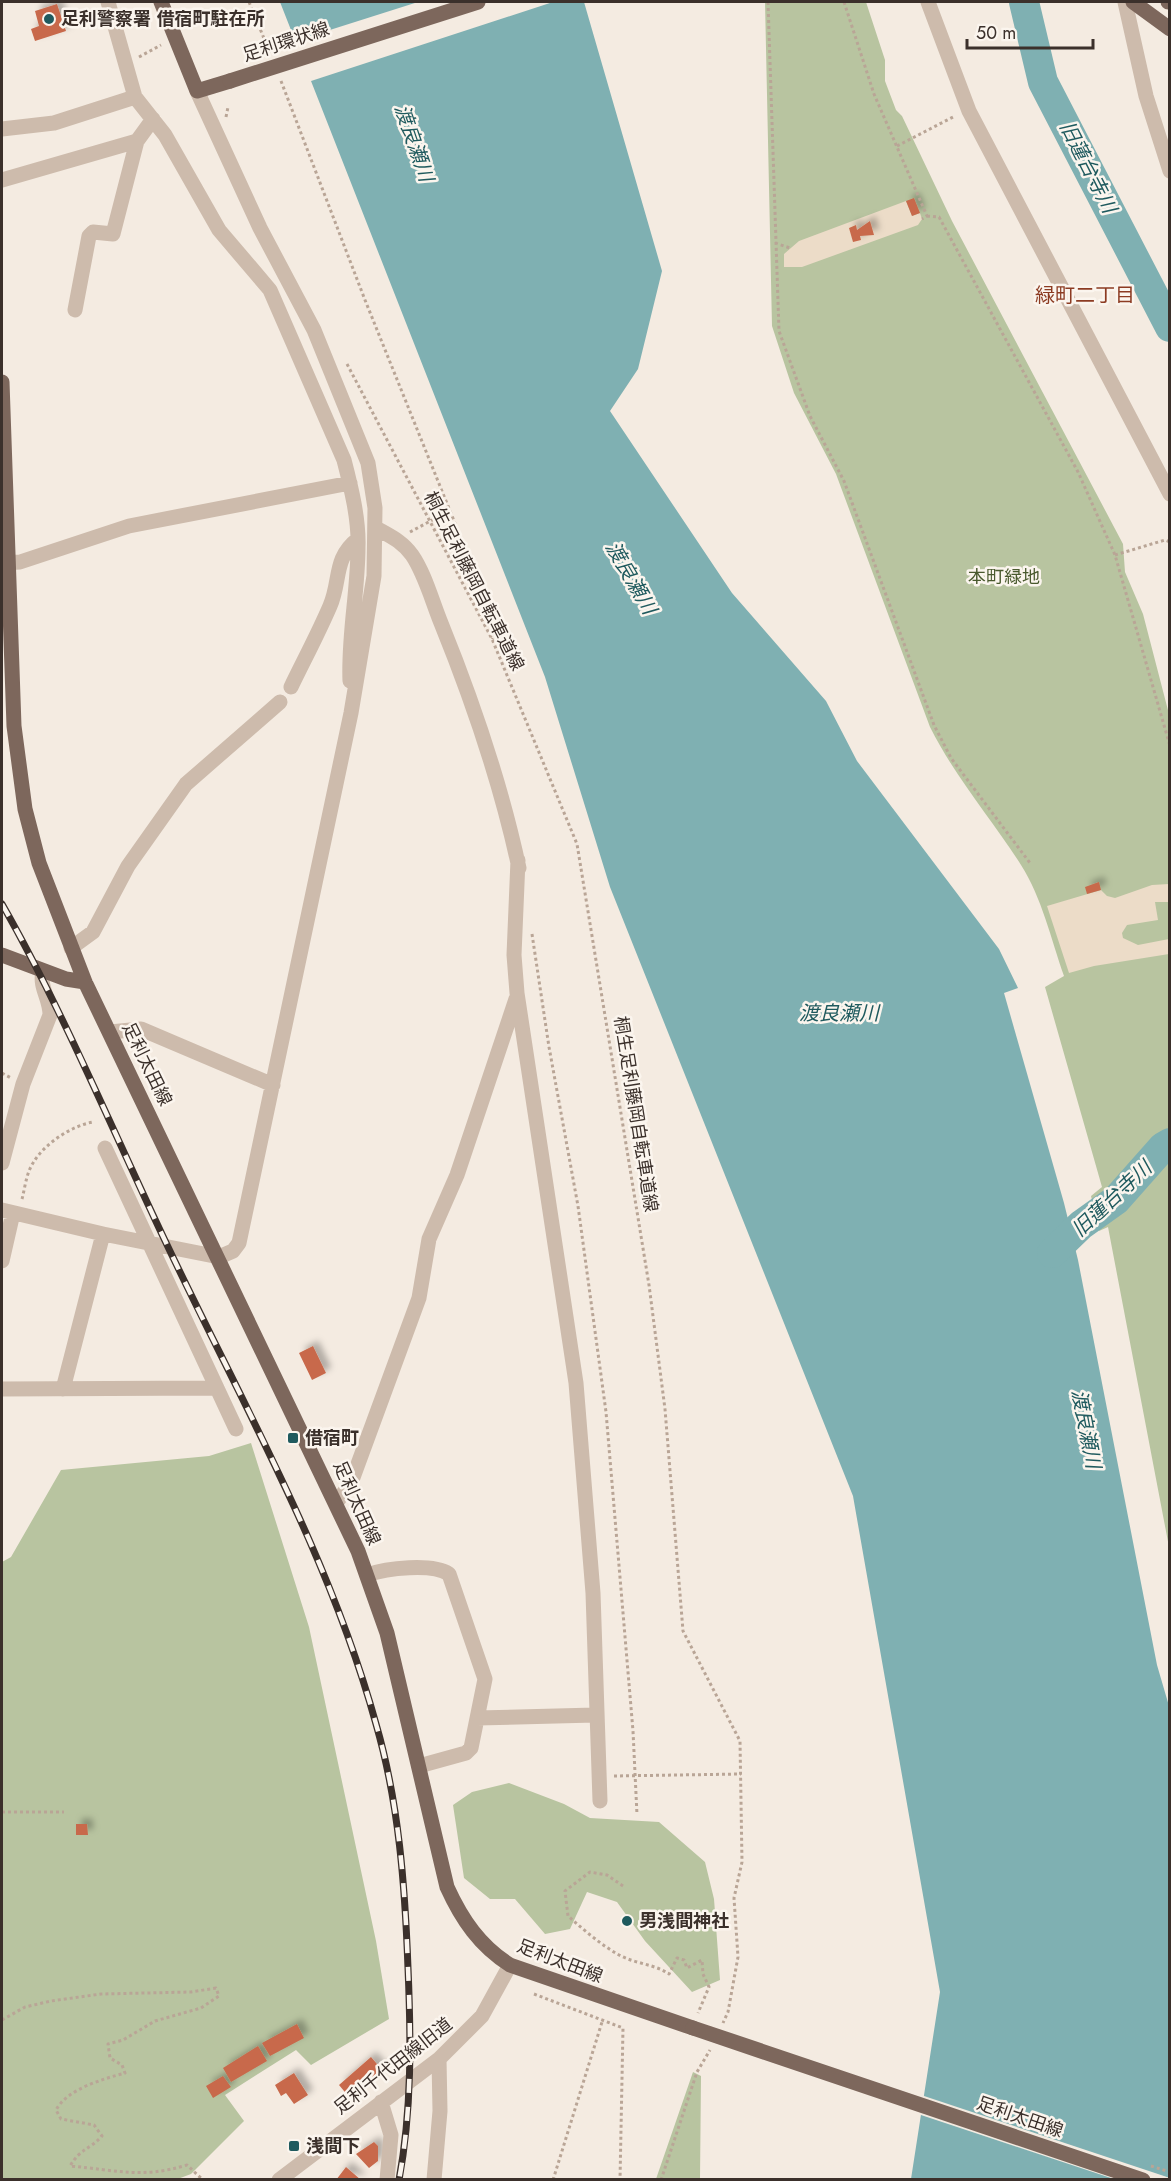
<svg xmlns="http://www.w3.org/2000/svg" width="1171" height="2181" viewBox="0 0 1171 2181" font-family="Jost,'Noto Sans JP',sans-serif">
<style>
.green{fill:#b8c4a0}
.plaza{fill:#ecdcc8}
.water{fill:#7fb0b2}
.pier{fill:#f4ebe1}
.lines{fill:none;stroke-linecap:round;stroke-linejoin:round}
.river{stroke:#7fb0b2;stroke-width:30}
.building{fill:#c8694b;filter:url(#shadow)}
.path{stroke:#b9a596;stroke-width:3;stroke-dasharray:3 3;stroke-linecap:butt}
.minor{stroke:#cdbbac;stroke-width:15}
.major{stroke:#7d675c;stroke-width:15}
.rail-casing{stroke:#3b302b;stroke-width:7}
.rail{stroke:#fbf5ee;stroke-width:4.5;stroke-dasharray:14;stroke-linecap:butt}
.path-bridge{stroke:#b9a596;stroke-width:3;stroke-dasharray:3 3;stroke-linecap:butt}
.major-bridge{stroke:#7d675c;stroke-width:15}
.poi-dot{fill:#1f5a5e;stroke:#fbf5ee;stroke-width:2}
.labels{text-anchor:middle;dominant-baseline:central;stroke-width:5;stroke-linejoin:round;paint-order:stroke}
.poi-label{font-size:18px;font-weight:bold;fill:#3b302b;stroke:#fbf5ee;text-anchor:start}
.street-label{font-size:18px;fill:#3b302b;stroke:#fbf5ee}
.park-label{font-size:18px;fill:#4a5a2e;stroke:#fbf5ee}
.water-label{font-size:20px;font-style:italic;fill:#1f5a5e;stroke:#fbf5ee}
.neighbourhood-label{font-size:20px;fill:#8c3b22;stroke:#fbf5ee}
</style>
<defs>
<filter id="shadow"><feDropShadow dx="5.5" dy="-5.5" stdDeviation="3" flood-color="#0004"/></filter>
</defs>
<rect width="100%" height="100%" fill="#f4ebe1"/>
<!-- green -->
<path class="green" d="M765 2H866L885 60V81L896 110 902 116 952 221 1123 544 1125 572 1143 614 1170 718 1169 1547 1108 1227 1099 1231 1091 1196 1102 1187 1045 987 1064 976C1051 939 1042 898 1021 865 991 818 955 777 930 727L836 474 794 393 772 326Z
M251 1443 309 1627 376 1941 389 2019 311 2065 296 2050 225 2095 244 2121 191 2174 175 2180H2V1562L11 1557 61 1470 209 1456Z
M509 1783 564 1804 590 1818 659 1822 705 1862 714 1899 720 1980 692 1992 645 1941 617 1902 587 1892 570 1929 545 1934 515 1899H490L464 1878 453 1805 472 1792Z
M693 2072 701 2076 700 2179H656Z"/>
<!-- plaza -->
<path class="plaza" d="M906 201 912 216 920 213 922 219 918 225 802 267H784V254L799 241Z
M1169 884V902H1155L1158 920 1127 925 1122 933 1123 938 1138 945 1169 939V954L1094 966 1069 973 1047 906 1101 890 1107 896 1115 898 1152 885Z"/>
<!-- water -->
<path class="water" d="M280 2H584L662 271 638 369 610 411 732 593 826 701 857 761 999 949 1018 988 1004 993 1064 1203 1078 1260 1157 1665 1169 1706V2179H911L940 1992 853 1496 610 887 545 677Z"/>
<!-- pier -->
<path class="pier" d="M418 2H553L308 82 292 42Z
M921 2095 1170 2178 1169 2180 1114 2179 918 2114Z"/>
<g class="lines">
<!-- river -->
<path class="river" d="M1024 2 1043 82 1170 327
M1052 1253 1081 1225 1116 1200 1163 1147 1170 1143"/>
</g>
<!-- building -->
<path class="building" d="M57 4 66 31 35 41 31 29 39 26 35 11Z
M914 198 920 213 912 216 906 201Z
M870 221 874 235 860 236 861 240 853 242 849 228 856 225 857 230Z
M1099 882 1101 890 1087 894 1085 887Z
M313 1346 326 1373 312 1380 299 1353Z
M76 1824H87L88 1835H76Z
M297 2024 304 2038 270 2056 262 2043Z
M258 2046 267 2061 231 2082 223 2068Z
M371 2057 382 2070 349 2097 339 2085Z
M294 2073 308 2095 294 2104 286 2093 281 2096 275 2085Z
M223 2076 231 2087 213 2098 206 2086Z
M374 2142 378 2146V2161L369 2168 356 2154Z
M346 2167 361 2180H336Z"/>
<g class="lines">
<!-- path -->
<path class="path" d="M249 2 270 53
M768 2 779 331 810 416 844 481 934 725 951 758 1030 863
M844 2 874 94 927 216 922 219
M139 57 161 45
M281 81 365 300 498 630 492 639
M226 117 228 107
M897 146 955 116
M927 216 939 217 1078 472 1115 555 1170 746
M775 243 790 248
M347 364 492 639 577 844 649 1285 665 1409 683 1631 740 1741 742 1862 734 1898 738 1957 728 2012 723 2023
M410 532 449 511
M1115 555 1165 540 1170 542
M532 934 549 1047 578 1206 606 1412 633 1731 637 1815
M2 1073 11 1078
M22 1199C25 1188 26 1174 33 1163 44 1144 71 1126 93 1122
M614 1776 741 1774
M2 1812H64
M623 1886 607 1875 590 1872 565 1891 568 1916C584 1930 602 1946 621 1956 637 1964 654 1964 669 1974L677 1958 684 1960 687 1968 702 1960 703 1974 709 1987 698 2013
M534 1994 623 2028 620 2180
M2 2020 25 2007 51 2001 101 1994 191 1992 216 1988 219 1996 201 2008 155 2021 123 2040 108 2044 110 2058 122 2065 125 2073C103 2079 67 2089 56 2110L61 2119 94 2125 102 2136C89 2150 81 2148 70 2166 116 2170 141 2179 187 2165L203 2180
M553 2180 602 2022
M661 2180 697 2072 710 2050"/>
<!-- minor -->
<path class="minor" d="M108 2 135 97 165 135 219 230 270 290 344 460C351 487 359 519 358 547 358 592 348 636 350 681
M928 2 969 111 1170 494
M1125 2 1146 96 1170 171
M2 129 54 123 135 97
M2 180 137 141 153 119
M75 310 89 236 93 232 113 234 137 141
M376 528C390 536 402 541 412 555 425 574 432 601 441 623 473 702 501 784 519 868
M2 563 20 562 129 526 350 483
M291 687C304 660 318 634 330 606 341 581 333 558 358 539
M518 860 514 955 517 993 576 1383 593 1593 600 1801
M71 948 93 932 128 866 186 784 280 702
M110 1032 141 1029 273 1085
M105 1148 236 1429
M2 1163 23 1084 50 1015C50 998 39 988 43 971
M2 1210 103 1234 219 1257 233 1251 239 1243 351 713 374 576 375 508 368 463 314 330 260 228 197 91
M2 1261 13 1213
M2 1389 217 1388
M63 1389 103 1234
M336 1503 351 1483 419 1298 429 1239 457 1175 516 999
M367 1575C387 1568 432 1563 449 1574L485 1679 471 1748 466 1753 419 1766
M477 1718 595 1715
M381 2102 391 2135 387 2180
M279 2180 439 2059 482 2016 510 1965
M434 2180 440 2111 439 2059"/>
<!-- major -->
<path class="major" d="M161 2 197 91 230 81
M1133 2 1170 29
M1168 2H1170
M2 382 14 726 25 809 39 863 85 982 358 1551 387 1633 447 1887C462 1920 480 1946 510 1965L693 2028
M2 955 66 979 85 982"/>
<defs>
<path id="rail" d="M2 904C65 1015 114 1134 169 1249 243 1405 330 1557 376 1724 399 1803 405 1887 408 1968 411 2038 412 2110 399 2180"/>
</defs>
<!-- rail casing -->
<use href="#rail" class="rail-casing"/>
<!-- rail -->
<use href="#rail" class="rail"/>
<!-- path-bridge -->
<path class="path-bridge" d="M1151 2166 1170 2172"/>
<!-- major-bridge -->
<path class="major-bridge" d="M230 81 478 2
M693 2028 1143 2180"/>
</g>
<!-- markers -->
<g class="poi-dot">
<circle cx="49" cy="19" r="6"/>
<rect x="287" y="1432" width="12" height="12" rx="3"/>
<circle cx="627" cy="1921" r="6"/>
<rect x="288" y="2140" width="12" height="12" rx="3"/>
</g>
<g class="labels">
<!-- poi labels -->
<g class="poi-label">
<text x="61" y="19">足利警察署 借宿町駐在所</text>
<text x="305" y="1438">借宿町</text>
<text x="639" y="1921">男浅間神社</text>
<text x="306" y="2146">浅間下</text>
</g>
<!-- street labels -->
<g class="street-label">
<text transform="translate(286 42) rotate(-18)">足利環状線</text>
<text transform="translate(474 581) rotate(63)">桐生足利藤岡自転車道線</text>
<text transform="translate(147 1064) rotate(64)">足利太田線</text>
<text transform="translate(636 1114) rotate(81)">桐生足利藤岡自転車道線</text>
<text transform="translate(357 1503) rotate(66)">足利太田線</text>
<text transform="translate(560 1961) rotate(21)">足利太田線</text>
<text transform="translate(393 2066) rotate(-38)">足利千代田線旧道</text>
<text transform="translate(1020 2117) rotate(19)">足利太田線</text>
</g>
<!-- park labels -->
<g class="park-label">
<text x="1004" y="577">本町緑地</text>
</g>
<!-- water labels -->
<g class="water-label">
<text transform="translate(414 143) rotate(71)">渡良瀬川</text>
<text transform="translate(1088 167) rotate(63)">旧蓮台寺川</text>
<text transform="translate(631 578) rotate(60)">渡良瀬川</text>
<text x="839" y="1013">渡良瀬川</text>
<text transform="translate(1112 1199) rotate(-43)">旧蓮台寺川</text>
<text transform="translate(1086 1429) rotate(79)">渡良瀬川</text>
</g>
<!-- neighbourhood labels -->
<g class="neighbourhood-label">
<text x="1085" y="295">緑町二丁目</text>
</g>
</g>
<!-- border -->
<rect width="1171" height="2181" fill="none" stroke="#3b302b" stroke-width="6"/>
<!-- scale -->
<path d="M967 39v9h126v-9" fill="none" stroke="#3b302b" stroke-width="3"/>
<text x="976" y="39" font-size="18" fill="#3b302b" stroke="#fbf5ee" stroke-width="4.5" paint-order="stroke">50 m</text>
</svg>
